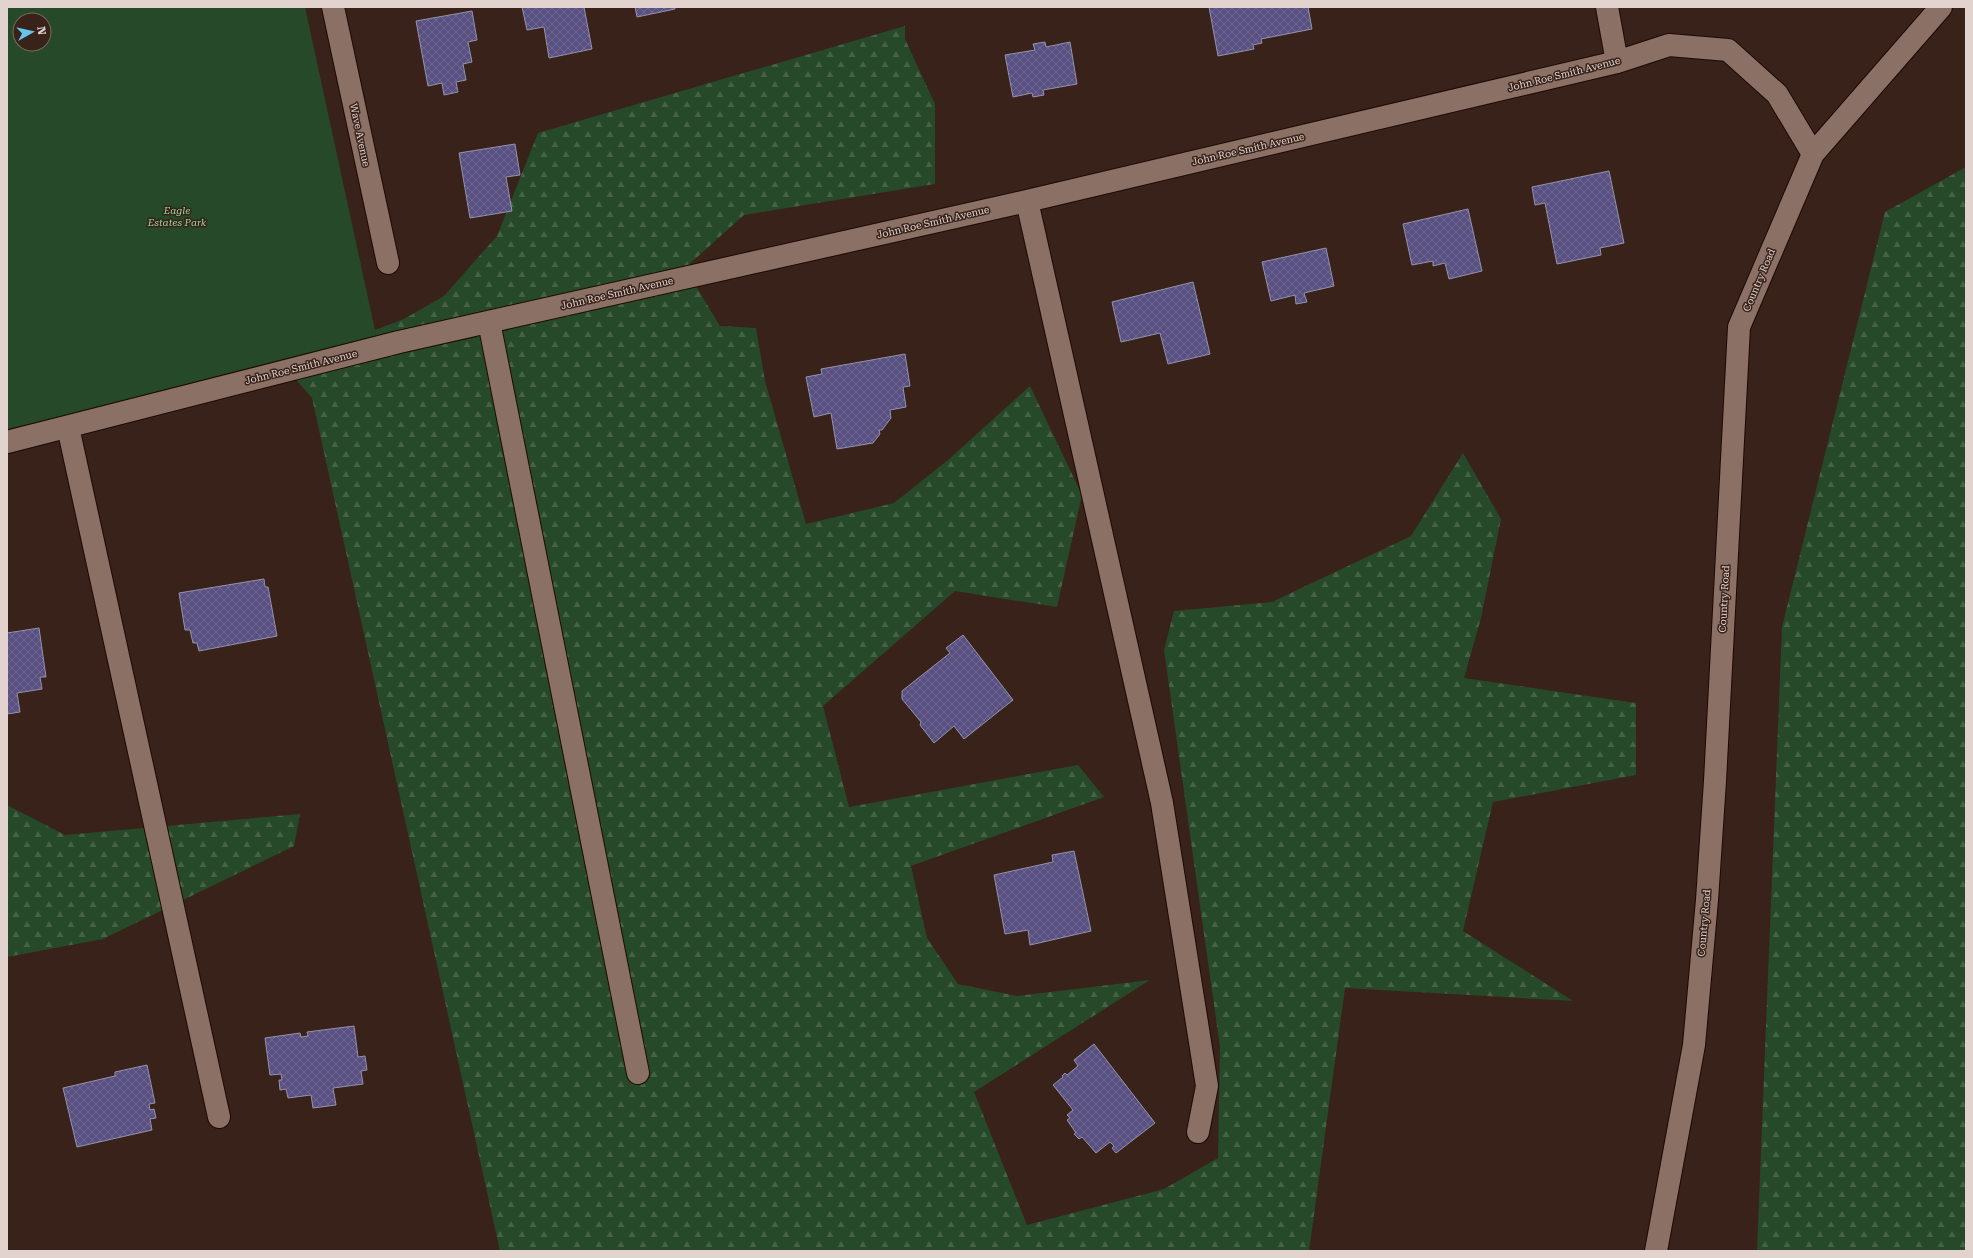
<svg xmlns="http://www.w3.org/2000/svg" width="1973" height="1258" viewBox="0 0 1973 1258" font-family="'Roboto Serif',serif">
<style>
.forest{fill:url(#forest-firs)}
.park{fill:#264929;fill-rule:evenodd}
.building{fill:url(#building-cross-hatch);stroke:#9593ac}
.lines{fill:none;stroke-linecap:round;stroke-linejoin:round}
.minor-casing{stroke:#1e0a04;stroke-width:24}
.minor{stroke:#8b7066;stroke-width:22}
.labels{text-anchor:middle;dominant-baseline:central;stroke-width:3;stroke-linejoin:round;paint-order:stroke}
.street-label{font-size:10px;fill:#e2d3ce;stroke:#38221a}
.park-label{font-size:10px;font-style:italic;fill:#96d89b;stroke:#38221a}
</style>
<defs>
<pattern id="forest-firs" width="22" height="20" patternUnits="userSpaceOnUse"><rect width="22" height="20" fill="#264929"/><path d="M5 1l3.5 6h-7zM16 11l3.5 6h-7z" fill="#456247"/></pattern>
<pattern id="building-cross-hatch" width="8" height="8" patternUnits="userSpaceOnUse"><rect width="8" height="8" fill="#585081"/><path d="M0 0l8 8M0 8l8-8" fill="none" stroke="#706892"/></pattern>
</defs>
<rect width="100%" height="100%" fill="#38221a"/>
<!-- forest -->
<path class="forest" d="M905 26V39L935 104V184L744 215 685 268 720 326 756 328 765 381 806 524 894 503 948 460 1030 386 1082 495 1057 607 955 591 823 706 849 807 1078 765 1104 797 911 866 927 938 958 984 1017 996 1150 980 974 1092 1027 1225 1164 1189 1218 1158 1220 1047 1164 650 1174 611 1272 602 1411 536 1463 453 1501 519 1481 618 1464 678 1636 703V775L1493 802 1463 931 1573 1001 1345 988 1309 1251H500L312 398 273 353 350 306 375 330 404 319 444 296 497 236 538 133Z
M1966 167V1251H1757L1782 627 1885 212Z
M7 805 65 835 300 814 294 846 103 939 7 957Z"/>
<!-- park -->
<path class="park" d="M7 7H305L378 344 7 429ZM20 20H44V44H20Z"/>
<!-- building -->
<path class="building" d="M522 7H584L592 49 549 58 544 27 527 30Z
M635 7H675V9L637 17Z
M1209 7H1308L1312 29 1261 39 1262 43 1253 45 1254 49 1218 56Z
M472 11 477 40 468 42 472 62 463 64 466 80 456 82 458 92 444 95 442 83 428 86 416 21Z
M1045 42 1046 47 1070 42 1077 84 1043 90 1044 95 1033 97 1032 93 1013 97 1005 55 1035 50 1033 44Z
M515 144 520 175 506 177 512 211 470 218 459 153Z
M1609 171 1624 243 1600 248 1601 255 1557 264 1545 203 1535 205 1532 187Z
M1468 209 1482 271 1449 279 1445 263 1433 266V261L1412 265 1403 224Z
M1326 248 1334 286 1304 293 1307 302 1296 304 1295 295 1271 301 1262 262Z
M1193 282 1210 354 1168 364 1160 333 1121 342 1112 302Z
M905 354 910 386 903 387 906 407 890 410 891 418 882 430H879L880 434 873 443 837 449 831 413 814 417 806 377 822 374 821 369Z
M264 579 265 587H268L277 636 199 651 197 643H193L190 630H185L179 593Z
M39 628 46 677H40L42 689 17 693 20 712 7 714V633Z
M963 635 1013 700 964 739 954 726 934 743 920 725 921 722 902 699V691L950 653 946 648Z
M1074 851 1091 931 1030 945 1028 930 1005 934 994 875 1053 862 1052 855Z
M354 1026 358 1057 365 1056 367 1070 361 1071 363 1084 333 1088 336 1105 313 1108 311 1095 288 1098 286 1089 280 1090 279 1080H282L281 1074 270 1075 265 1038 300 1033 301 1037 308 1036 307 1032Z
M1094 1044 1155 1123 1116 1153 1112 1148 1114 1146 1110 1142 1096 1153 1082 1137 1079 1139 1074 1134 1076 1133 1067 1120 1070 1118 1067 1115 1073 1110 1053 1085 1063 1077 1062 1076 1065 1073 1067 1075 1078 1066 1074 1060Z
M147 1065 155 1103 149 1104 150 1110 154 1109 156 1118 150 1119 152 1130 77 1147 63 1088 115 1076V1072Z"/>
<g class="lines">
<defs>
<path id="minor" d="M333 7 388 263
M1607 7 1617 62
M1027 201 1162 803 1207 1086 1198 1132
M489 322 638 1073
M68 427 219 1117
M7 442 399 342 1027 201 1617 62 1669 45 1728 50 1777 94 1813 154
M1656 1251 1694 1045 1707 900 1715 781 1739 327 1813 154 1941 7"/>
</defs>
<!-- minor casing -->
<use href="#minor" class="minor-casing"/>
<!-- minor -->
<use href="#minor" class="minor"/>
</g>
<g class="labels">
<!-- street labels -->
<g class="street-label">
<text transform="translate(1564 74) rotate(-14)">John Roe Smith Avenue</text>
<text transform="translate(360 135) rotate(78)">Wave Avenue</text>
<text transform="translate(1248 149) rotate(-13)">John Roe Smith Avenue</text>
<text transform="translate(933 222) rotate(-13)">John Roe Smith Avenue</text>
<text transform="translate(1759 280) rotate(-67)">Country Road</text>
<text transform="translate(617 293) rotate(-13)">John Roe Smith Avenue</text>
<text transform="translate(301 367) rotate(-14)">John Roe Smith Avenue</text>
<text transform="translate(1724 599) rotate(-87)">Country Road</text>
<text transform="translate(1704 923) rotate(-85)">Country Road</text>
</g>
<!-- park labels -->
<g class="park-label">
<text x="177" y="210">Eagle<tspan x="177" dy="12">Estates Park</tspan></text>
</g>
</g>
<!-- border -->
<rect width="1973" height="1258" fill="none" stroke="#e2d3ce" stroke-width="16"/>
<!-- north arrow -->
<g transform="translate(32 32) rotate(82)"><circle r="19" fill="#38221a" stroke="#7c6962"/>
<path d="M0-3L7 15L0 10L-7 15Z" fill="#66c4ef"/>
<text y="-6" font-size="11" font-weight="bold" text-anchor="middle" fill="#e2d3ce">N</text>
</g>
</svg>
